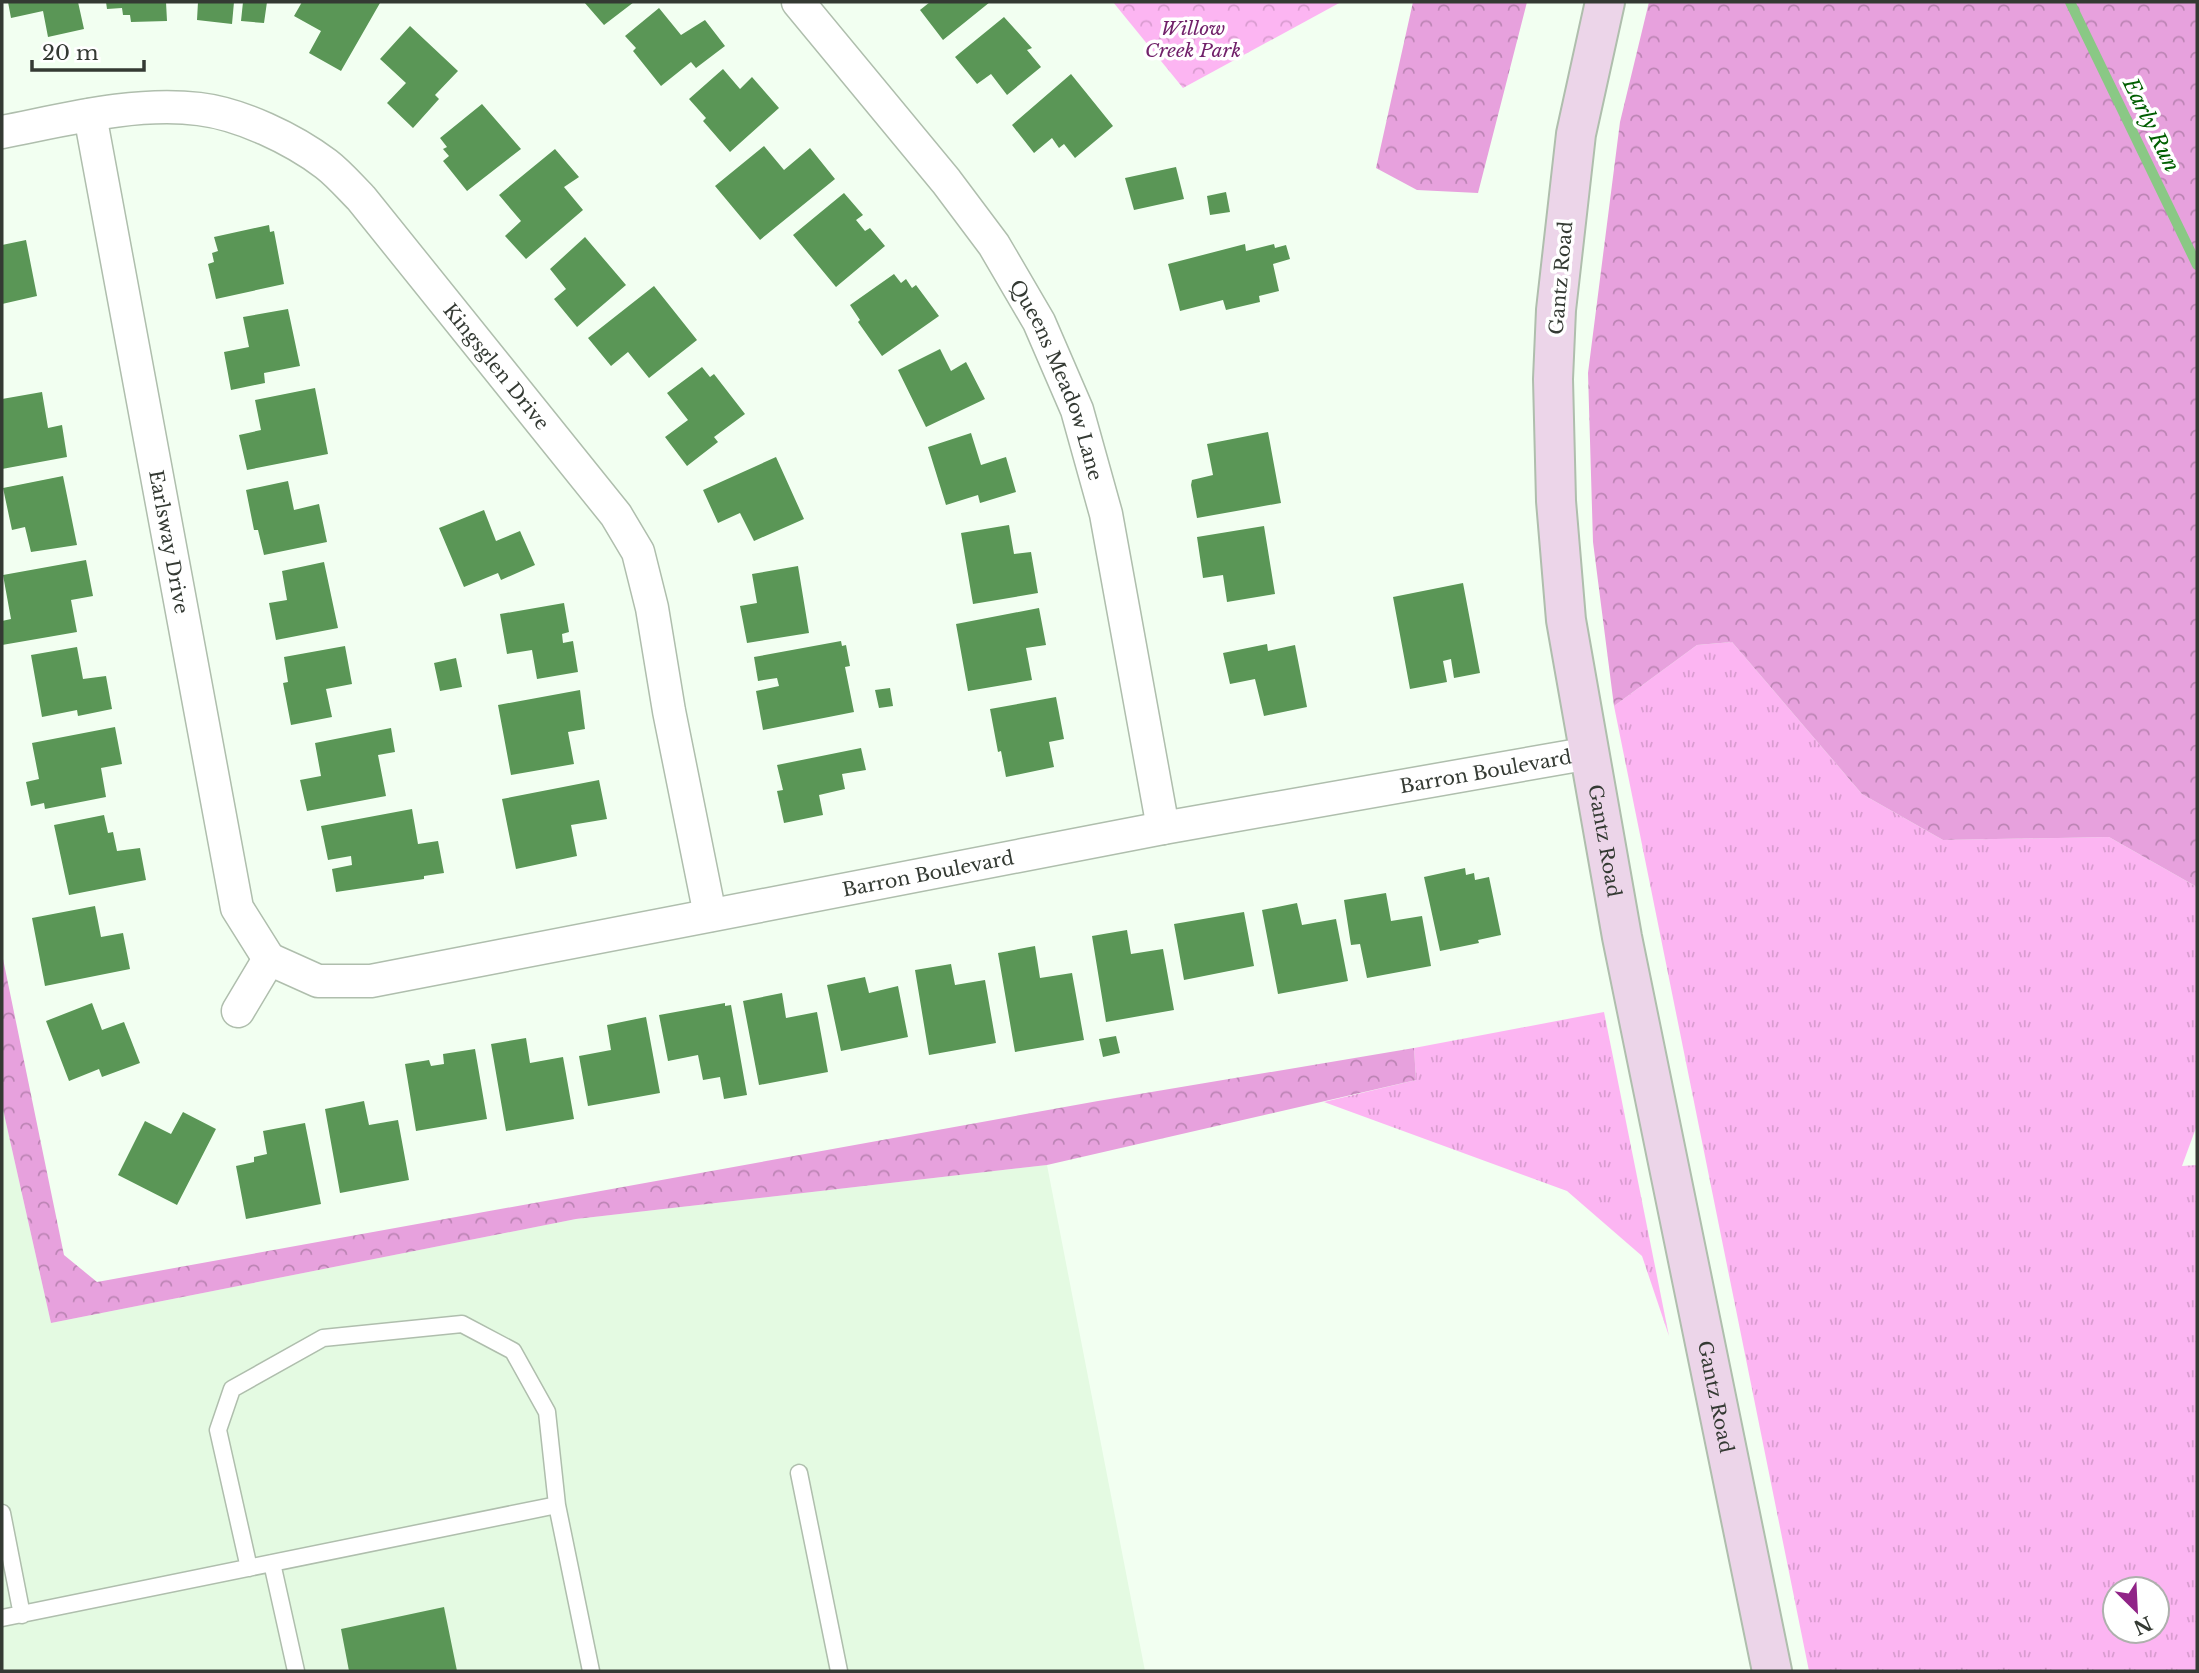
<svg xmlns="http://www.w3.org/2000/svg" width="2199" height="1673" viewBox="0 0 2199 1673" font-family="'Libre Baskerville',serif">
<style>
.built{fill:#e4fae2}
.grass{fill:url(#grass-tufts);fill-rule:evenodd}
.forest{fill:url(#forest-crowns)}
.park{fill:url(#park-crowns)}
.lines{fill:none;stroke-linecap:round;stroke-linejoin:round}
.stream{stroke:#8ac885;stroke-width:10}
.building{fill:#5a9656}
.service-casing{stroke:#afbead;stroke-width:19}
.minor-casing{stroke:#afbead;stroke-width:35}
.secondary-casing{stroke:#afbead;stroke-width:42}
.service{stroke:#fff;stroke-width:16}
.minor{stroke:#fff;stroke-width:32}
.secondary{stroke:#ecd5e9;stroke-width:38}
.labels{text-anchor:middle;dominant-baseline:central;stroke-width:7;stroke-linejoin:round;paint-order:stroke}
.park-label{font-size:19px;font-style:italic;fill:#71216a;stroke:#fff}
.street-label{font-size:19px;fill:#343a33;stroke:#fff}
.water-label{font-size:21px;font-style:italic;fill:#005f01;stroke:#fff}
</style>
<defs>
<pattern id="grass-tufts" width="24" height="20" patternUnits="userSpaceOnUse" patternTransform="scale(1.75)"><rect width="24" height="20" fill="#fcb5f2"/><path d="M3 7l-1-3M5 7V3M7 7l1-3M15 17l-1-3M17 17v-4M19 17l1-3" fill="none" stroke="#d99cd0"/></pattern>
<pattern id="forest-crowns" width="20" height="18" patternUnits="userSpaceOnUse" patternTransform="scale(1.75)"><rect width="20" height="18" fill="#e7a1dd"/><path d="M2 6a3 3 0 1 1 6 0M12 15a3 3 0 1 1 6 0" fill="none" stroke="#bc84b4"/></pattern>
<pattern id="park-crowns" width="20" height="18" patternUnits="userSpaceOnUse" patternTransform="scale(1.75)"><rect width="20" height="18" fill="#fcb5f2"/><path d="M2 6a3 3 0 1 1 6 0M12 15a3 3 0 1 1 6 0" fill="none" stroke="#d99cd0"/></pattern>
</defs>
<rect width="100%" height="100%" fill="#f2fff1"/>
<!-- built -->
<path class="built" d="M2 1105 51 1323 576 1219 1047 1165 1145 1671H2Z"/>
<!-- grass -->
<path class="grass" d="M1732 642 1862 794 1943 840 2109 837 2197 887V1125L2182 1166 2197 1165V1671H1809L1614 706 1697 645ZM2115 1589H2157V1631H2115Z
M1604 1012 1669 1336 1642 1256 1567 1191 1324 1102 1416 1080 1414 1048Z"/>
<!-- forest -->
<path class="forest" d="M1413 2H1527L1478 193 1417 190 1376 168Z
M1649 2H2197V887L2109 837 1943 840 1862 794 1732 642 1697 645 1614 706 1593 542 1588 373 1620 122Z
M2 954 64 1255 97 1282 1098 1101 1414 1048 1416 1080 1047 1165 576 1219 51 1323 2 1105Z"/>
<!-- park -->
<path class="park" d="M1113 2H1341L1183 88Z"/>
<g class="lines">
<!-- stream -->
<path class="stream" d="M2070 2 2197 265"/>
</g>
<!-- building -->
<path class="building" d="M8 2H78L84 29 48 37 43 11 11 18Z
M106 2H166L167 21 131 22 130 15H123L122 8 107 9Z
M198 2H234L232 24 197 20Z
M243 2H267L264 23 241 21Z
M302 2 380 3 341 71 309 53 321 31 294 16Z
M584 2H634L604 25Z
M930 2H990L943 40 920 10Z
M659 8 681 35 705 20 725 46 696 68 691 62 661 86 633 51 636 48 625 36Z
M1004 17 1032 48 1027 50 1041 67 1007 95 991 74 977 84 955 57Z
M410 26 458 71 435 95 439 99 413 128 387 103 406 83 380 59Z
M723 69 740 89 752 77 779 108 730 152 703 121 706 118 689 99Z
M1071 74 1113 126 1075 158 1064 144 1059 148 1052 138 1034 153 1012 125Z
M482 104 521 149 467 191 443 161 449 156 443 149 447 147 440 138Z
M764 146 784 170 810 148 835 179 760 240 715 186Z
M555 149 579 177 564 187 583 210 526 259 505 236 521 221 499 195Z
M1176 167 1184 199 1134 210 1125 178Z
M1226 192 1230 212 1210 215 1207 196Z
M844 193 863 215 856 220 865 231 870 228 885 246 836 287 793 235Z
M269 225 270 232 274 231 284 284 216 299 208 264 214 262 212 253 218 251 214 237Z
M585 237 626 285 577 327 554 299 566 289 550 269Z
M26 240 37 296 2 304V245Z
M1245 244 1246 251 1274 244 1275 248 1286 245 1290 259 1273 264 1279 291 1259 296 1260 302 1226 310 1223 300 1180 311 1168 264Z
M894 274 901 283 906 279 912 288 916 285 939 316 882 356 858 322 860 320 850 305Z
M654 286 697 340 649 378 628 352 611 366 588 338Z
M288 309 300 366 264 373 265 383 231 390 224 352 249 347 243 317Z
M940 349 951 371 966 362 985 399 926 427 898 370Z
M702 367 710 377 714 374 745 414 714 437 718 442 687 466 665 437 688 420 667 393Z
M315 388 328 454 247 470 239 435 261 430 255 400Z
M42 392 48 428 62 425 67 457 2 469V399Z
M1268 432 1281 503 1197 518 1191 485 1192 480 1213 475 1207 444Z
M971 433 981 465 1006 457 1016 492 980 503 978 495 946 505 928 447Z
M776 457 804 519 754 541 740 513 718 523 703 490Z
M63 476 77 545 31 552 25 527 12 530 3 488Z
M288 481 294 510 319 504 327 542 264 555 258 530H254L246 490Z
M484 510 496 541 520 531 535 565 501 580 498 573 464 587 439 528Z
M1009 525 1014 554 1031 552 1038 593 973 604 961 533Z
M1264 526 1275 594 1227 602 1223 575 1203 578 1197 537Z
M86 560 93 596 71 600 77 632 2 645V621L11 619 3 575Z
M324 562 338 628 276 640 269 603 287 600 282 571Z
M798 566 809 633 747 643 740 606 757 603 752 574Z
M1463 583 1480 673 1454 678 1451 659 1443 661 1447 682 1410 689 1393 597Z
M564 603 569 632 562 634 563 643 573 641 578 672 537 679 532 650 507 654 500 614Z
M1039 608 1046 645 1026 648 1032 680 968 691 956 624Z
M841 641 842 646 846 645 850 666 845 667 854 712 763 730 756 691 779 686 777 678 758 681 754 657Z
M1267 644 1268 651 1295 645 1307 707 1264 716 1255 679 1230 684 1223 653Z
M345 646 352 684 326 689 332 717 291 725 283 683 288 682 284 657Z
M77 647 83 679 106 676 112 709 78 716 77 710 42 717 31 655Z
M456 658 462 687 440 691 434 663Z
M890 688 893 706 879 708 875 690Z
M580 690 585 729 568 732 574 764 511 775 498 705Z
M1056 697 1064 739 1049 742 1054 767 1006 777 1001 751 998 752 990 709Z
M115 727 122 764 101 768 106 797 45 809 44 803 31 806 26 782 39 779 32 743Z
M391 728 395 752 378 755 386 796 307 811 300 780 321 776 315 743Z
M861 748 866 770 842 774 845 789 819 795 823 815 784 823 777 791 783 790 777 765Z
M599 780 607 819 571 825 577 856 516 869 502 799Z
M412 809 418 844 438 841 444 873 424 876V879L336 892 332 869 352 865 351 856 328 860 321 826Z
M104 815 108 833 113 832 117 851 140 848 146 880 69 895 54 825Z
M1465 868 1466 875 1474 873 1475 880 1489 877 1501 935 1478 940 1479 943 1440 951 1424 877Z
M1386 893 1391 921 1422 916 1431 966 1367 978 1360 944 1351 945 1344 900Z
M1297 903 1302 925 1336 919 1348 981 1278 994 1262 910Z
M95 906 101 937 123 933 130 969 45 986 32 918Z
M1244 912 1254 966 1184 980 1174 924Z
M1127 930 1131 954 1163 949 1174 1010 1106 1022 1092 936Z
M1035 946 1040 978 1072 973 1084 1040 1015 1052 998 953Z
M951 964 955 985 985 980 996 1043 929 1055 915 970Z
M865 977 869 993 898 986 908 1037 841 1051 827 985Z
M782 993 786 1018 817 1012 828 1072 759 1085 743 1001Z
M92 1003 102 1030 124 1022 140 1063 102 1077 99 1069 69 1081 46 1021Z
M725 1003V1006L731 1005 747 1095 724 1099 720 1077 703 1080 698 1055 668 1061 659 1015Z
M646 1017 660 1093 588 1106 579 1056 611 1050 607 1025Z
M1116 1036 1120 1053 1103 1057 1099 1039Z
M526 1038 530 1063 563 1057 574 1119 506 1131 491 1044Z
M475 1049 487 1119 416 1131 405 1064 429 1060 431 1066 444 1064 443 1054Z
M364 1101 369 1125 398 1120 409 1180 340 1193 325 1109Z
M183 1112 216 1129 177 1205 118 1175 145 1121 171 1134Z
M305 1123 321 1204 246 1219 236 1166 254 1162V1157L267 1154 263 1131Z
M444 1607 457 1671H349L341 1629Z"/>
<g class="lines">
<defs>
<path id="service" d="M799 1473 839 1671
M2 1513 22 1615
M272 1563 296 1671
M249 1568 218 1430 232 1389 323 1338 462 1324 513 1351 547 1412 557 1505
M2 1618 557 1505 591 1671"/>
<g id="minor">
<path id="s1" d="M798 2 946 181 994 245 1039 322 1077 410 1106 514 1163 828"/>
<path id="s2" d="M90 115 237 908 269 959"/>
<path id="s3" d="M2 132C64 120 135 101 199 109 241 114 293 139 326 164 339 174 350 187 361 198L616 515 638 552 652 608 669 711 710 915"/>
<path id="s4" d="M269 959 318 981H371L1163 828 1590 753"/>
<path d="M238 1011 269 959"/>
</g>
<g id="secondary">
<path id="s5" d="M1605 2 1576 134 1556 310 1553 379 1556 501 1566 620 1622 937 1772 1671"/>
</g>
</defs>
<!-- service casing -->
<use href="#service" class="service-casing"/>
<!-- minor casing -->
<use href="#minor" class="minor-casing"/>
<!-- secondary casing -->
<use href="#secondary" class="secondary-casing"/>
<!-- service -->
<use href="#service" class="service"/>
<!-- minor -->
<use href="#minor" class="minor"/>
<!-- secondary -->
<use href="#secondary" class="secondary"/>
</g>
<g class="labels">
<!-- park labels -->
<g class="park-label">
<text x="1193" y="28">Willow<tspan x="1193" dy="22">Creek Park</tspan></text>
</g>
<!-- street labels -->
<g class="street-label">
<text transform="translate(1561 278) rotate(-85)">Gantz Road</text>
<text stroke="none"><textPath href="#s3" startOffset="604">Kingsglen Drive</textPath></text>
<text stroke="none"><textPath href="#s1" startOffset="462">Queens Meadow Lane</textPath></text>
<text stroke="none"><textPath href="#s2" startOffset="434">Earlsway Drive</textPath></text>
<text stroke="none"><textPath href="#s4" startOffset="1241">Barron Boulevard</textPath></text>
<text stroke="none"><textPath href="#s5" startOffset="847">Gantz Road</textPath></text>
<text stroke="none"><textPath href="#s4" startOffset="674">Barron Boulevard</textPath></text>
<text stroke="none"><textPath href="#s5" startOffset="1414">Gantz Road</textPath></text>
</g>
<!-- water labels -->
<g class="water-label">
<text transform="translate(2151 125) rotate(64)">Early Run</text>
</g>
</g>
<!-- border -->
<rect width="2199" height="1673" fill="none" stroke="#343a33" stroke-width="7"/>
<!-- north arrow -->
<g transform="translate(2136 1610) rotate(156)"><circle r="33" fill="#ffffff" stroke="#aeb0ad" stroke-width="2"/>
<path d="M0-5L12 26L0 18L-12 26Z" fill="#902487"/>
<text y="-10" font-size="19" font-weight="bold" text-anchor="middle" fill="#343a33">N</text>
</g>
<!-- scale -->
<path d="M32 60v10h112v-10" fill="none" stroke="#343a33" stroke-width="3.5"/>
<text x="42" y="60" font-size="21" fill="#343a33" stroke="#ffffff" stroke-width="5" paint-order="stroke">20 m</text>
</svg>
